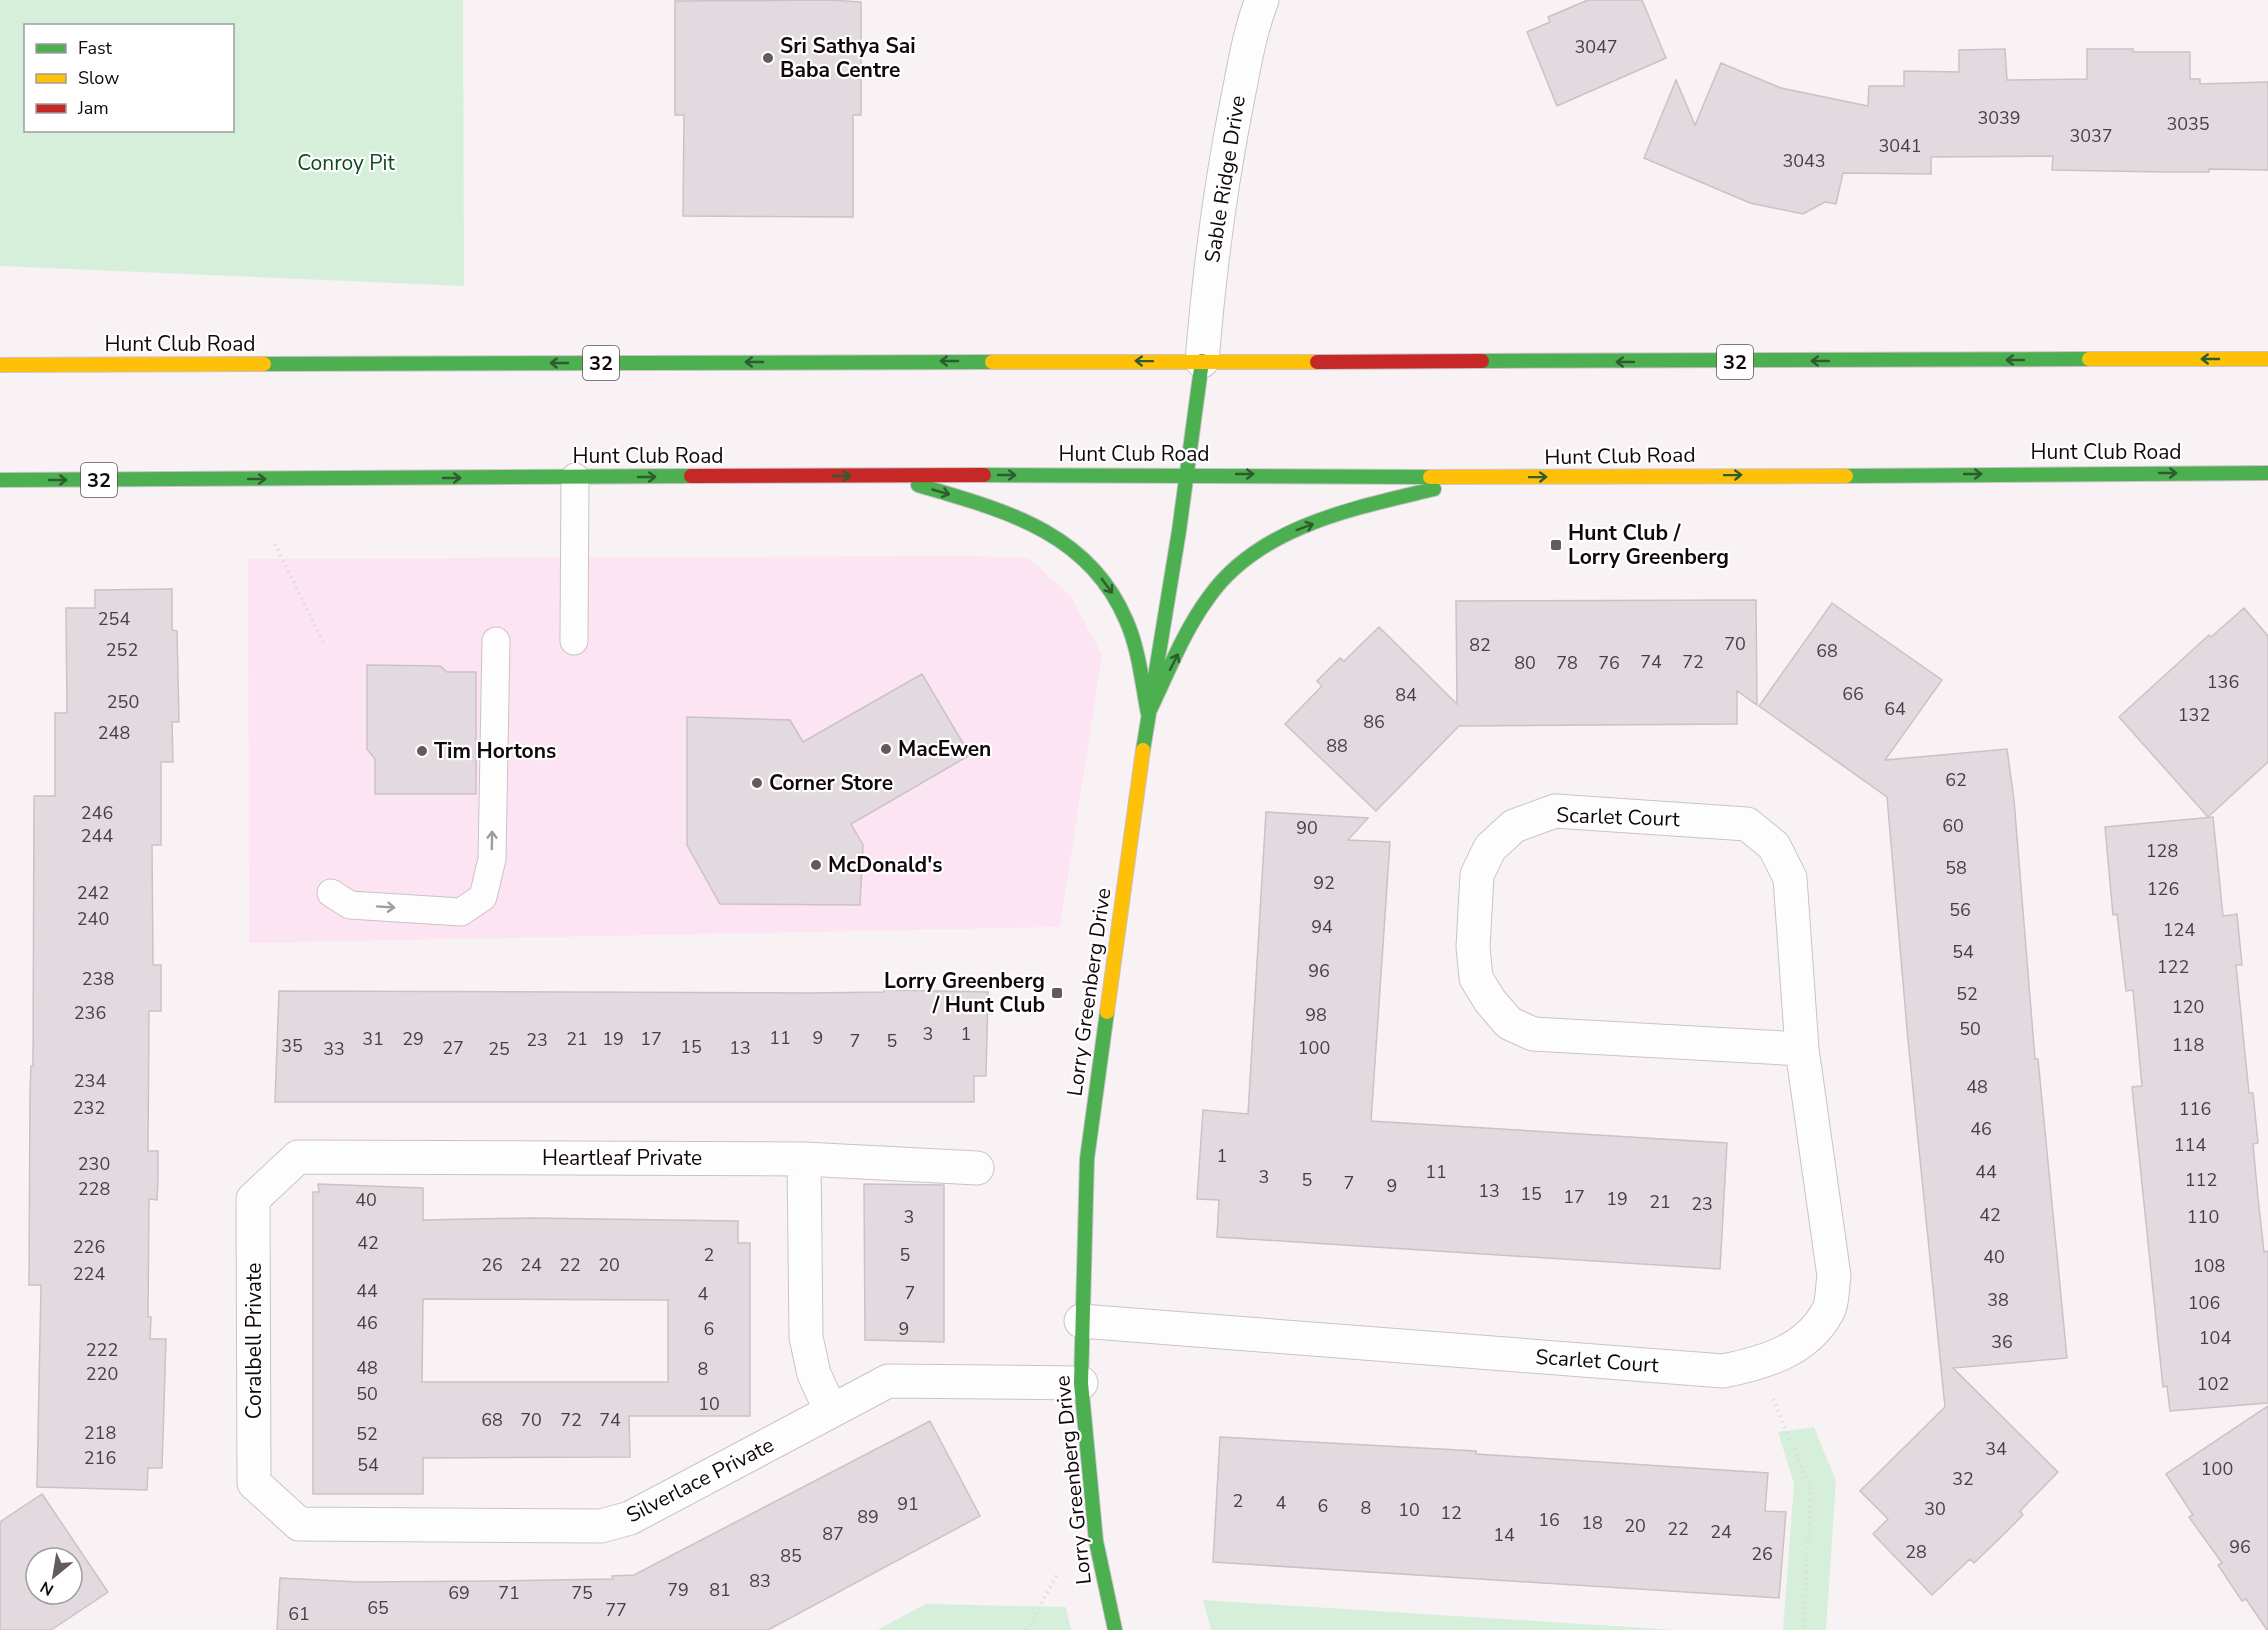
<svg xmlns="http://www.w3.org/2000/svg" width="2268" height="1630" viewBox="0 0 2268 1630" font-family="'Nunito Sans',sans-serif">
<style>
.built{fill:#fce4f3}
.green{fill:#d6efda;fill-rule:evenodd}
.building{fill:#e2dadf;stroke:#cac2c6;stroke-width:1.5;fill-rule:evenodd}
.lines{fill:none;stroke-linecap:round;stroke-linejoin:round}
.lane-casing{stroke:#cac2c7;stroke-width:29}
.street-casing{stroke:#cac2c7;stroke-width:35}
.fast-casing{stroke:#cac2c7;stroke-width:16}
.slow-casing{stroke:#cac2c7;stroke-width:16}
.jam-casing{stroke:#cac2c7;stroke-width:16}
.path{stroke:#dedcdd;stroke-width:4;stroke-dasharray:1.5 4.5;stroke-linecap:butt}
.lane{stroke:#fefdfe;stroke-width:27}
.street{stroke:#fefdfe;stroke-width:33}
.fast{stroke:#4caf50;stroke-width:14}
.slow{stroke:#ffc107;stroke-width:14}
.jam{stroke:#c62828;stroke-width:14}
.oneway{stroke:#2e5c2f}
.oneway2{stroke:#9f9b9e}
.poi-dot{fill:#625a5f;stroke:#fff;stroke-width:2}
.labels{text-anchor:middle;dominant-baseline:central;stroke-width:4.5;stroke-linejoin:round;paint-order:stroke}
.number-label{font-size:18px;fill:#483f44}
.shield{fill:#fff;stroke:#585256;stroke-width:1.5}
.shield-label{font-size:20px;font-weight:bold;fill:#11080e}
.poi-label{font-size:21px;font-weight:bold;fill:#11080e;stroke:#fff;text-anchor:start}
.park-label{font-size:21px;fill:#114924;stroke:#fff}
.street-label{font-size:21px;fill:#11080e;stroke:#fff}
</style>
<rect width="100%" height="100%" fill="#f8f2f5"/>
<!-- built -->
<path class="built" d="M971 556 1029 558 1072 598 1102 655 1060 927 249 943 248 559Z"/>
<!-- green -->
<path class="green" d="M0 0H463L464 286 0 266ZM26 26H232V130H26Z
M1814 1427 1836 1481 1826 1630H1783L1794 1484 1778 1432Z
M1203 1600 1676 1630H1211Z
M926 1604 1066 1607 1071 1630H877Z"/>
<!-- building -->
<path class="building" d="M830 0 861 2V115H853V217L683 216 684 115H675V1Z
M1588 0H1642L1666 58 1557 106 1527 32 1550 22 1548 17Z
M2005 49 2007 80 2087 79V49H2133V52H2190V79H2200V84L2268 82V170L2209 169V172H2165L2052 170 2053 156 1931 157V174L1843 173 1836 204 1825 202 1803 214 1750 203 1644 158 1676 80 1695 125 1721 63 1781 88 1868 106 1869 86H1904V71L1959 72V50Z
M172 589V630L177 631 179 722H172L173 762H161V845H152L153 965H161V1011H149L148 1151H158V1179L157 1200 149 1199 148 1317H151L150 1339H166L162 1468H148L147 1490 37 1487 41 1285H29L30 1094 31 1066H33L34 796H55V713H67L66 608H95V590Z
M1756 600 1757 705 1737 691V724L1459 726 1376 811 1285 724 1322 686 1317 681 1340 658 1344 661 1379 627 1457 704 1456 601Z
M1832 603 1942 680 1885 760 2007 749 2014 800 2035 1059H2038L2067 1358 1953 1368 2058 1472 2020 1511 2023 1515 1999 1539 1974 1563 1970 1559 1932 1595 1873 1534 1888 1519 1860 1491 1945 1407 1908 1040 1887 797 1759 706Z
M2244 608 2268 636V762L2208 817 2119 717 2209 635 2211 637Z
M367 665 440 666 447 672H476V794H375V759L367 749Z
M922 674 970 755 851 824 863 845 860 905 720 904 687 845V717L790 720 803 742Z
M1266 812 1368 818 1348 840 1390 842 1371 1121 1727 1143 1720 1269 1217 1237 1219 1200 1197 1199 1203 1110 1248 1114Z
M2213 817 2223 916 2237 914 2242 965H2236L2249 1093H2253L2258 1143 2253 1144 2258 1198 2264 1252 2268 1251V1403L2170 1411 2167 1386 2163 1387 2132 1087 2142 1086 2133 990 2126 991 2117 914 2113 915 2105 827Z
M884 990 988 992 986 1076H974V1102H275L279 991 808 993 884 992Z
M318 1184 423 1188V1220L530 1218 738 1221V1243H750V1416H629L630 1457 423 1458V1494H313V1192H319ZM423 1299 668 1300V1382H422Z
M864 1184 944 1185V1342L865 1340Z
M2268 1406V1630H2267L2246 1599 2242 1601 2218 1565 2222 1563 2189 1517 2193 1515 2166 1474Z
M930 1421 980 1516 768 1630H277L280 1578 359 1582 496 1581 613 1579 612 1576 634 1575Z
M1220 1437 1476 1451V1454L1768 1473 1765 1511 1786 1512 1779 1598 1213 1562Z
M42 1494 108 1592 51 1630H0V1522ZM36 1558H72V1594H36Z"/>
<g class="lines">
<defs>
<path id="lane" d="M574 641 575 477
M331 893 350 905 461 912 483 897 492 859 496 641"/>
<path id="street" d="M1202 361C1209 275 1220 188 1237 102 1244 68 1249 33 1262 0
M804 1159 806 1337 814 1374 831 1411
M977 1168 804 1159 298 1157 253 1199 254 1483 299 1524 601 1526 630 1518 888 1381 1081 1383
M1081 1321 1723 1371C1763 1363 1806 1351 1827 1313 1833 1304 1832 1287 1834 1276L1802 1049 1790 878 1774 846 1747 824 1555 811 1514 826 1490 848 1477 875 1473 947 1476 978 1490 1001 1509 1023 1533 1034 1802 1049"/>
<path id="fast" d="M1482 361 2089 359
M264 364 992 362
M984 475 1430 477
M1846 476 2268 473
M0 480 691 476
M918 485C1003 510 1088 531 1126 620 1139 649 1142 683 1148 714
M1148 714C1167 675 1183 632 1209 597 1259 526 1355 508 1434 489
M1143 750 1179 531 1202 361
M1107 1012 1087 1159 1081 1383 1096 1541 1115 1630"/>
<path id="slow" d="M2089 359H2268
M992 362H1317
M0 365 264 364
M1430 477 1846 476
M1107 1012 1143 750"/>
<path id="jam" d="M1317 362 1482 361
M691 476 984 475"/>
</defs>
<!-- lane casing -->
<use href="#lane" class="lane-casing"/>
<!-- street casing -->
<use href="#street" class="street-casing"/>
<!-- fast casing -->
<use href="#fast" class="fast-casing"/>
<!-- slow casing -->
<use href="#slow" class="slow-casing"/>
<!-- jam casing -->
<use href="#jam" class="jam-casing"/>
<!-- path -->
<path class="path" d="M275 544 323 642
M1773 1399 1811 1490 1803 1630
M1027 1630 1058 1573"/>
<!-- lane -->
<use href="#lane" class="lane"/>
<!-- street -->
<use href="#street" class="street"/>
<!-- fast -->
<use href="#fast" class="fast"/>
<!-- slow -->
<use href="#slow" class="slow"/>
<!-- jam -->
<use href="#jam" class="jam"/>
</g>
<!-- one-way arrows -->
<defs><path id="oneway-shaft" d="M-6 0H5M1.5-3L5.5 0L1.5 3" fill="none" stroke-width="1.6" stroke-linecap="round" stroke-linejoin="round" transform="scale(1.5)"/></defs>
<g class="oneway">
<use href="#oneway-shaft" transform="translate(2210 359) rotate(180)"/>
<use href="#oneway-shaft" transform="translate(2015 360) rotate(180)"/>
<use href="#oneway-shaft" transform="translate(949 361) rotate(180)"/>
<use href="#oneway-shaft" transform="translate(1144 361) rotate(-179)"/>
<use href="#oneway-shaft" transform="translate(1820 361) rotate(180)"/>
<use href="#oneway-shaft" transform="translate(754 362) rotate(180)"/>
<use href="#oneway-shaft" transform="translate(1625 362) rotate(180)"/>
<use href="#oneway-shaft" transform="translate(559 363) rotate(180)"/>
<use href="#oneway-shaft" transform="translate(2168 473)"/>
<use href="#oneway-shaft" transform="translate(1245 474)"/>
<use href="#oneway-shaft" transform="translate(1973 474)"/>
<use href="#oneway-shaft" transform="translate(1007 475)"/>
<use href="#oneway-shaft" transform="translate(1733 475) rotate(-1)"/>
<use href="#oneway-shaft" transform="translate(842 476)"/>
<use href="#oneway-shaft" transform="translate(647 477)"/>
<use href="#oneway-shaft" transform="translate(1538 477) rotate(-1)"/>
<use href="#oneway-shaft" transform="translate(452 478)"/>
<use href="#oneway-shaft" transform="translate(257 479)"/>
<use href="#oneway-shaft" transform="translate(58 480)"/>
<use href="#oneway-shaft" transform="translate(941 492) rotate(16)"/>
<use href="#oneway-shaft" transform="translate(1305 527) rotate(-20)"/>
<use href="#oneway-shaft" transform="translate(1107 586) rotate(54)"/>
<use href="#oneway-shaft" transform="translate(1174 662) rotate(-63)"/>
</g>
<g class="oneway2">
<use href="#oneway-shaft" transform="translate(492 840) rotate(-89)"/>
<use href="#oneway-shaft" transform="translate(386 907) rotate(4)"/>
</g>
<!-- markers -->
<g class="poi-dot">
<circle cx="768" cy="58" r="6"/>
<rect x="1550" y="539" width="12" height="12" rx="3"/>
<circle cx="886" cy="749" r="6"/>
<circle cx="422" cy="751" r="6"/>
<circle cx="757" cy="783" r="6"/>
<circle cx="816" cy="865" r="6"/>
<rect x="1051" y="987" width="12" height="12" rx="3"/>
</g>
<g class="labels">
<!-- number labels -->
<g class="number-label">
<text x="1596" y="47">3047</text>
<text x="1999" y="118">3039</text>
<text x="2188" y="124">3035</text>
<text x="2091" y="136">3037</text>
<text x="1900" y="146">3041</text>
<text x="1804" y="161">3043</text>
<text x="114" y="619">254</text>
<text x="1735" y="644">70</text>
<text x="1480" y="645">82</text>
<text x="122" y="650">252</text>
<text x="1827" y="651">68</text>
<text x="1651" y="662">74</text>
<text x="1693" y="662">72</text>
<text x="1525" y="663">80</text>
<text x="1567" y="663">78</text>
<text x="1609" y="663">76</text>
<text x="2223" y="682">136</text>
<text x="1853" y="694">66</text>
<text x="1406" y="695">84</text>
<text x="123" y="702">250</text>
<text x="1895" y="709">64</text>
<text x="2194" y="715">132</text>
<text x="1374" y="722">86</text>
<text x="114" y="733">248</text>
<text x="1337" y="746">88</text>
<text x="1956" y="780">62</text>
<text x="97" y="813">246</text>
<text x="1953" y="826">60</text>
<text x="1307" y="828">90</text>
<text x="97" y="836">244</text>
<text x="2162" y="851">128</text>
<text x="1956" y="868">58</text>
<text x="1324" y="883">92</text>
<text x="2163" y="889">126</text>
<text x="93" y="893">242</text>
<text x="1960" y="910">56</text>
<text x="93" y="919">240</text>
<text x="1322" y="927">94</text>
<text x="2179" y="930">124</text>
<text x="1963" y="952">54</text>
<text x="2173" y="967">122</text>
<text x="1319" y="971">96</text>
<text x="98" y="979">238</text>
<text x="1967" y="994">52</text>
<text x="2188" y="1007">120</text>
<text x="90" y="1013">236</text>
<text x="1316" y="1015">98</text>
<text x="1970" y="1029">50</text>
<text x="928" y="1034">3</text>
<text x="966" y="1034">1</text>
<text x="780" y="1038">11</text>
<text x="818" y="1038">9</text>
<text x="373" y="1039">31</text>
<text x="413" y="1039">29</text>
<text x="577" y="1039">21</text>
<text x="613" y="1039">19</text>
<text x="651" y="1039">17</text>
<text x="537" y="1040">23</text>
<text x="855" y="1041">7</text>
<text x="892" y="1041">5</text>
<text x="2188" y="1045">118</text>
<text x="292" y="1046">35</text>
<text x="691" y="1047">15</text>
<text x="453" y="1048">27</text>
<text x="740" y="1048">13</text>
<text x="1314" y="1048">100</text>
<text x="334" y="1049">33</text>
<text x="499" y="1049">25</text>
<text x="90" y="1081">234</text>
<text x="1977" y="1087">48</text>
<text x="89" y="1108">232</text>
<text x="2195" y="1109">116</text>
<text x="1981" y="1129">46</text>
<text x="2190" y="1145">114</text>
<text x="1222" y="1156">1</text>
<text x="94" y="1164">230</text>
<text x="1436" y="1172">11</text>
<text x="1986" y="1172">44</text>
<text x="1264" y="1177">3</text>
<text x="1307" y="1180">5</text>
<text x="2201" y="1180">112</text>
<text x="1349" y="1183">7</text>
<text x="1392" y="1186">9</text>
<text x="94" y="1189">228</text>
<text x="1489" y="1191">13</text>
<text x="1531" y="1194">15</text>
<text x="1574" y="1197">17</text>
<text x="1617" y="1199">19</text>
<text x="366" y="1200">40</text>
<text x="1660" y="1202">21</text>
<text x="1702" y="1204">23</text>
<text x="1990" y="1215">42</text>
<text x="909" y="1217">3</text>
<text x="2203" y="1217">110</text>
<text x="368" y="1243">42</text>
<text x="89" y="1247">226</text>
<text x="709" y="1255">2</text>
<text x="905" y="1255">5</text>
<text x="1994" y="1257">40</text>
<text x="492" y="1265">26</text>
<text x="531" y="1265">24</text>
<text x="570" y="1265">22</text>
<text x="609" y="1265">20</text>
<text x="2209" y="1266">108</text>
<text x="89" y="1274">224</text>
<text x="367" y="1291">44</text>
<text x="910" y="1293">7</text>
<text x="703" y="1294">4</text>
<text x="1998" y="1300">38</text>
<text x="2204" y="1303">106</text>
<text x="367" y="1323">46</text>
<text x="709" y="1329">6</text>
<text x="904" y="1329">9</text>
<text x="2215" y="1338">104</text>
<text x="2002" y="1342">36</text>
<text x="102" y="1350">222</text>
<text x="367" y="1368">48</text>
<text x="703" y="1369">8</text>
<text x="102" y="1374">220</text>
<text x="2213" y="1384">102</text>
<text x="367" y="1394">50</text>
<text x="709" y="1404">10</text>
<text x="492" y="1420">68</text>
<text x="531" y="1420">70</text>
<text x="571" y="1420">72</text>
<text x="610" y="1420">74</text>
<text x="100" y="1433">218</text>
<text x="367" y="1434">52</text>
<text x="1996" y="1449">34</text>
<text x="100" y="1458">216</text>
<text x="368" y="1465">54</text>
<text x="2217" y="1469">100</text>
<text x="1963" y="1479">32</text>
<text x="1238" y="1501">2</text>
<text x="1281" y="1503">4</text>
<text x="908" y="1504">91</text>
<text x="1323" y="1506">6</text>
<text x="1366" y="1508">8</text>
<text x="1935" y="1509">30</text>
<text x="1409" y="1510">10</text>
<text x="1451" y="1513">12</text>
<text x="868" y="1517">89</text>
<text x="1549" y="1520">16</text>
<text x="1592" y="1523">18</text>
<text x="1635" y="1526">20</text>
<text x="1678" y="1529">22</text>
<text x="1721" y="1532">24</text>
<text x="833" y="1534">87</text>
<text x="1504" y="1535">14</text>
<text x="2240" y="1547">96</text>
<text x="1916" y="1552">28</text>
<text x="1762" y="1554">26</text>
<text x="791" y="1556">85</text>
<text x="760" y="1581">83</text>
<text x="678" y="1590">79</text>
<text x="720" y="1590">81</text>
<text x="459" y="1593">69</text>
<text x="509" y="1593">71</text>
<text x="582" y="1593">75</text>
<text x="378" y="1608">65</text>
<text x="616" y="1610">77</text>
<text x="299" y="1614">61</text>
</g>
<!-- shield labels -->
<g class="shield">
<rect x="1717" y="345" width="36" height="34" rx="4.5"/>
<rect x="583" y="346" width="36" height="34" rx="4.5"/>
<rect x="81" y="463" width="36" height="34" rx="4.5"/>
</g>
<g class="shield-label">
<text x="1735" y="362">32</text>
<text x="601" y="363">32</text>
<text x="99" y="480">32</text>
</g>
<!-- poi labels -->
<g class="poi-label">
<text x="780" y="46">Sri Sathya Sai<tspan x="780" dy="24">Baba Centre</tspan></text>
<text x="1568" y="533">Hunt Club /<tspan x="1568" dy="24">Lorry Greenberg</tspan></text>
<text x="898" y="749">MacEwen</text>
<text x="434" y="751">Tim Hortons</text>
<text x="769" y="783">Corner Store</text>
<text x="828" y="865">McDonald's</text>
<text x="1045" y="981" text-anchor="end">Lorry Greenberg<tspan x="1045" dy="24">/ Hunt Club</tspan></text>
</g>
<!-- park labels -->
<g class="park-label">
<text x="346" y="163">Conroy Pit</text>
</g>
<!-- street labels -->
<g class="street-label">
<text transform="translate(1225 179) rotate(-81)">Sable Ridge Drive</text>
<text x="180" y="344">Hunt Club Road</text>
<text x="2106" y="452">Hunt Club Road</text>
<text x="1134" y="454">Hunt Club Road</text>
<text x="648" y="456">Hunt Club Road</text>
<text transform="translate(1620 456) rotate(-1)">Hunt Club Road</text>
<text transform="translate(1618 817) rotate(2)">Scarlet Court</text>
<text transform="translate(1089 992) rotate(-82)">Lorry Greenberg Drive</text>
<text x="622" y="1158">Heartleaf Private</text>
<text transform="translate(254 1341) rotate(-90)">Coralbell Private</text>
<text transform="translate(1597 1361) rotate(4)">Scarlet Court</text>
<text transform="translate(700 1480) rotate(-27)">Silverlace Private</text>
<text transform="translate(1073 1480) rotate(-96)">Lorry Greenberg Drive</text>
</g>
</g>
<!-- legend -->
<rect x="24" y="24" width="210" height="108" fill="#ffffff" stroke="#a09c9f" stroke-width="1.5"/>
<rect x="36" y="44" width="30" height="9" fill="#4caf50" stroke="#a09c9f" stroke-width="1.5"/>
<text x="78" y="54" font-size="18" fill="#11080e">Fast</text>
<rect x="36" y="74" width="30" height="9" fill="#ffc107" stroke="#a09c9f" stroke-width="1.5"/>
<text x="78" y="84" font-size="18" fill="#11080e">Slow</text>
<rect x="36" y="104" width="30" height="9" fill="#c62828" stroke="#a09c9f" stroke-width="1.5"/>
<text x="78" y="114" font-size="18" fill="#11080e">Jam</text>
<!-- north arrow -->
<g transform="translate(54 1576) rotate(210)"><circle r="28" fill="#ffffff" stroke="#a09c9f" stroke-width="1.5"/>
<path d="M0-4.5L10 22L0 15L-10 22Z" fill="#625a5f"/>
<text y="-9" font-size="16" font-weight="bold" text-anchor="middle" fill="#11080e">N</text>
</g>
</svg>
